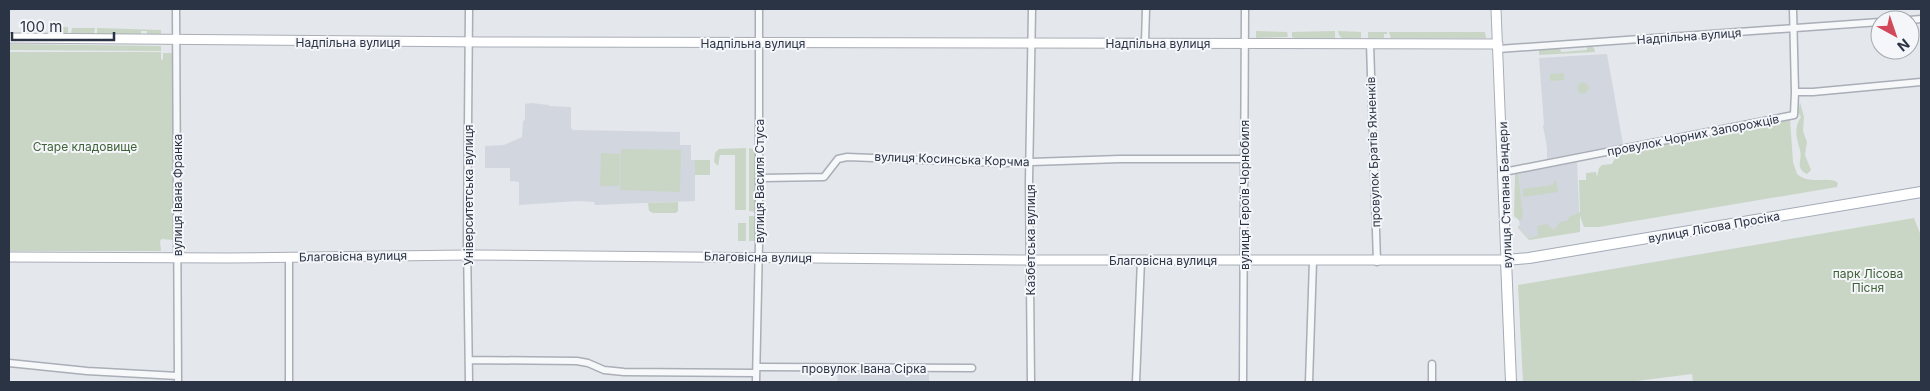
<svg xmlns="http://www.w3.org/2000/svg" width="1930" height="391" viewBox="0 0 1930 391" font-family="Inter,sans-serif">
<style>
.built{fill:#d2d6de}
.green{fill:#c9d6c5}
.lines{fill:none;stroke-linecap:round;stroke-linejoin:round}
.street-casing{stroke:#a9aeb7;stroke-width:9}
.secondary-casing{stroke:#a9aeb7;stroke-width:11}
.primary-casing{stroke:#a3abb8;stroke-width:12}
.street{stroke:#f7f8fa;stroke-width:6}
.secondary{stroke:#fff;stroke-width:9}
.primary{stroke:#fff;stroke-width:10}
.labels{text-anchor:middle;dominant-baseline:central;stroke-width:4;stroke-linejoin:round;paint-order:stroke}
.street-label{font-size:12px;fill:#2b3445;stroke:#f4f6f9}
.park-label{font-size:12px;fill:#3f6138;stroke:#f4f6f9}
</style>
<rect width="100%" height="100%" fill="#e4e7ec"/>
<!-- built -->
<path class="built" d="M1607 54 1623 144 1547 159V147L1543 126 1544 124 1539 58Z
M531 103 549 105V106L571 107V128L573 130 680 132V145H691V160H695V201L595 205 594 202 578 201 519 205V182L510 181V168H485V146L504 145 522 137 523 122 525 119V104Z
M1577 162 1580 230 1529 238 1520 229 1515 174Z
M837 372 929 373V382H838Z"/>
<!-- green -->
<path class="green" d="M49 27H68V34L49 33Z
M72 28H95L94 34H71Z
M97 28 161 30V34L147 35V31H141V35L97 34Z
M1256 31 1287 32 1288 37 1256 38Z
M1335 31V38H1294L1292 37V32Z
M1338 31 1361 32V38H1342L1339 35Z
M1368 32H1387V34H1384V38H1368Z
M1389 32H1485L1486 38H1391Z
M9 44 161 46V51L9 50Z
M1591 46 1594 48 1595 52 1539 55V50L1560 48 1561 52 1587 50V47Z
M9 52H161V59L163 60V53H172L173 239V240L162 239 160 241 161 251H9Z
M1564 73V80L1550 81V74Z
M1577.5 88a5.5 5.5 0 1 1 11 0a5.5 5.5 0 1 1-11 0Z
M1800 102 1804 117 1803 131 1807 142 1805 155 1811 170 1807 174C1794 168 1803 160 1800 150 1797 139 1793 129 1801 117L1798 112Z
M1786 119H1790L1793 162 1797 174C1811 186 1829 175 1838 183L1837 187 1599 227H1584L1580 216V232L1529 240 1519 229 1518 226H1520V229L1529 238 1538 236 1537 226 1547 224 1554 230 1560 222 1567 221 1569 217 1580 212 1579 180H1586V173L1596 172 1597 177 1599 168 1602 165 1612 164 1617 154 1765 122 1783 121Z
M746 148V210H735V155H720L718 166 714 162 715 153 719 149Z
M749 148 753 149 757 152 756 210 755 212 749 211Z
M621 149 681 150 680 192 620 190Z
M601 153 620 154 619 186H600Z
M695 160H710V175H695Z
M1515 174H1518L1523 216 1520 221 1514 216Z
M1555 180H1556L1558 192 1523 197V189L1553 185Z
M678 202V211L676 213H653L649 211 648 203Z
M749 216H756V241H749Z
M1914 218 1921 236V382H1693L1692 374 1629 382H1523L1518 285Z
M738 223H746V241H738Z"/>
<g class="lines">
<defs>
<path id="street" d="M176 9 178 382
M469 9 467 242 469 382
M1793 9 1795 92
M1910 20 1921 19
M1145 42 1146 9
M1370 43 1377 262
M1498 49 1880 22
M1504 172 1794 115 1795 92H1813L1921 82
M760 178 824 177 838 159 847 157 1004 163 1120 159H1244
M469 360 577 361 588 363 604 370 624 372 756 373
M9 363 87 371 178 376
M1432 364V382
M757 367 972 368
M289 382V257
M756 382 759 242V9
M1031 382 1029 181 1032 9
M1136 382 1141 260
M1243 382 1245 9
M1309 382 1313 261"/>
<path id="secondary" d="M9 38 484 42 1498 44
M9 257 227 258 468 255 1030 260H1506L1496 9"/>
<path id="primary" d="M1511 382 1506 260 1529 258 1921 192"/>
</defs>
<!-- street casing -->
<use href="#street" class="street-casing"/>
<!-- secondary casing -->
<use href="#secondary" class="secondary-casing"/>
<!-- primary casing -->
<use href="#primary" class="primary-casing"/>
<!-- street -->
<use href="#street" class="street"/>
<!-- secondary -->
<use href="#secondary" class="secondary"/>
<!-- primary -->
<use href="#primary" class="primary"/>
</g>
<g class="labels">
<!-- street labels -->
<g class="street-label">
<text transform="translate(1689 36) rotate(-4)">Надпільна вулиця</text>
<text x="348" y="42">Надпільна вулиця</text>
<text x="753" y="43">Надпільна вулиця</text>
<text x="1158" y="43">Надпільна вулиця</text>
<text transform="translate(1693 135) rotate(-11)">провулок Чорних Запорожців</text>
<text transform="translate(1373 152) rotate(-92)">провулок Братів Яхненків</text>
<text transform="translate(952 159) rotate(2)">вулиця Косинська Корчма</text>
<text transform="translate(759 181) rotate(-90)">вулиця Василя Стуса</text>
<text transform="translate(177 195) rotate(-90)">вулиця Івана Франка</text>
<text transform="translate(468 195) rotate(-90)">Університетська вулиця</text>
<text transform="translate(1244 195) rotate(-90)">вулиця Героїв Чорнобиля</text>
<text transform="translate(1505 195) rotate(-92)">вулиця Степана Бандери</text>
<text transform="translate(1714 227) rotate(-10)">вулиця Лісова Просіка</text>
<text transform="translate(1030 240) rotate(-90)">Казбетська вулиця</text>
<text transform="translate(353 256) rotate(-1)">Благовісна вулиця</text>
<text transform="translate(758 257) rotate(1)">Благовісна вулиця</text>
<text x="1163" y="260">Благовісна вулиця</text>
<text x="864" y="368">провулок Івана Сірка</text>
</g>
<!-- park labels -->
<g class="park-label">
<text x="85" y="146">Старе кладовище</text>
<text x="1868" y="273">парк Лісова<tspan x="1868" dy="14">Пісня</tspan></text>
</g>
</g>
<!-- border -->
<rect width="1930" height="391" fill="none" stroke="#2b3445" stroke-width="20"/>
<!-- north arrow -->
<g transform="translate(1895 35) rotate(140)"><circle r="24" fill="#f4f6f9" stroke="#a4a8b1"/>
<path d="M0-4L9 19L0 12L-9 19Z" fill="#d1495b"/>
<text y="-8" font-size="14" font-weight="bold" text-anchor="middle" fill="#2b3445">N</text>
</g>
<!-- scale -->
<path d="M12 32v8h102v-8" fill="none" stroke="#2b3445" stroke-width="2.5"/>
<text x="20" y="32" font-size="15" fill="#2b3445" stroke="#f4f6f9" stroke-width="4" paint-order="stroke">100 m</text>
</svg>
